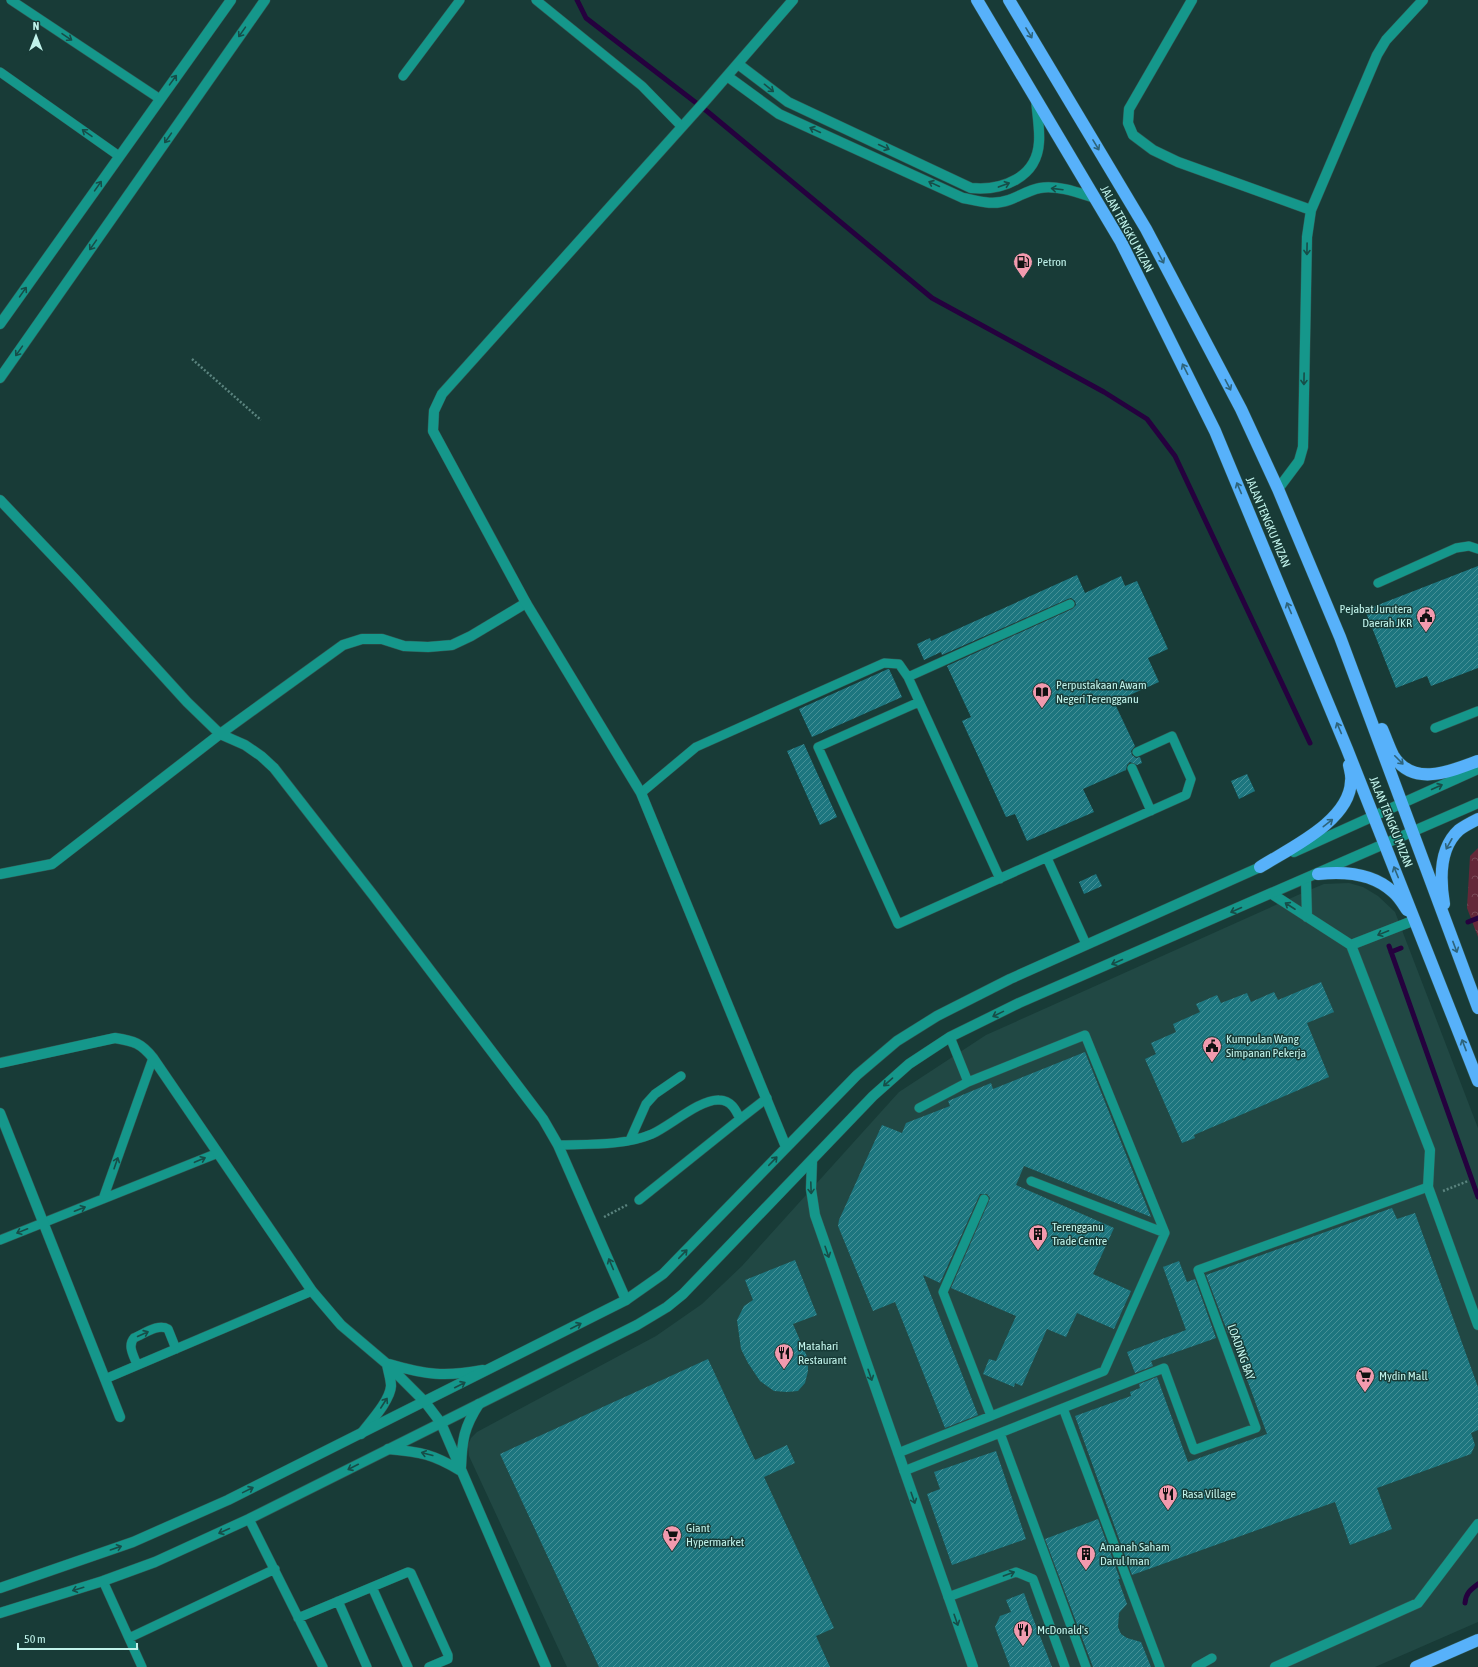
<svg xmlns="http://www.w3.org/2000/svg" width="1478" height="1667" viewBox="0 0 1478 1667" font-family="'Asap Condensed',sans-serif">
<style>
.built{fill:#214844}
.park{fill:url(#park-crowns)}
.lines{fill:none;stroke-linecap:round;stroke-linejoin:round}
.stream{stroke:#25013e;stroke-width:5}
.building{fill:url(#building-hatch)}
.lane-casing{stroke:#325853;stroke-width:10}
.street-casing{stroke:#325853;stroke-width:11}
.secondary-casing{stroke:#325853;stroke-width:11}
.highway-casing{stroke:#325853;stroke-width:13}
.path{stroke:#5b847f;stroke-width:2.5;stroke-dasharray:2 2;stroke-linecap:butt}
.lane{stroke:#15978b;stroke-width:9}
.street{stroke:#15978b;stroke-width:10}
.secondary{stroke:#15978b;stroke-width:10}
.highway{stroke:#57b1fa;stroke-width:12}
.oneway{stroke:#174d48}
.oneway2{stroke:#2e647b}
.labels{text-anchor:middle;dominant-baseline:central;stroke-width:3;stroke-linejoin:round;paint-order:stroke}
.street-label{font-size:12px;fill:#c1f3eb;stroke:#183b37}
.poi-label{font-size:12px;fill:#c1f3eb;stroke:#183b37;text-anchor:start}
</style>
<defs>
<pattern id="park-crowns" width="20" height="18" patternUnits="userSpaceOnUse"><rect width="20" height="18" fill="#642838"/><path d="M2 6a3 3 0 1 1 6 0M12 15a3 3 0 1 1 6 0" fill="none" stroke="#784855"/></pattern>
<pattern id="building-hatch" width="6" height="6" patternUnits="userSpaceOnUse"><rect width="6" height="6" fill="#1d767f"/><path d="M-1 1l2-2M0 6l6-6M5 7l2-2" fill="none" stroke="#469197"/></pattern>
</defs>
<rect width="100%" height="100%" fill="#183b37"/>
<!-- built -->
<path class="built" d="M1349 883 1363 887 1378 896 1395 912 1478 1128V1622L1375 1667H567L469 1456 468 1445 471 1438 477 1432 656 1336 702 1304 742 1266 899 1092 986 1035 1307 891 1324 884Z"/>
<!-- park -->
<path class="park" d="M1478 848V937L1467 908 1470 856Z"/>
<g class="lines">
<!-- stream -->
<path class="stream" d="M577 0 586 18 708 112 932 298 1104 392 1147 419 1175 456 1310 743
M1468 922 1478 918
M1389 946 1478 1197
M1391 952 1401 948
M1465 1603C1466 1593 1470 1590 1478 1584"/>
</g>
<!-- building -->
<path class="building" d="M1478 566V668L1431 686 1427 676 1396 688 1365 610Z
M1077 575 1085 593 1121 576 1125 586 1137 581 1168 649 1148 658 1159 682 1114 702 1135 746 1131 751 1132 755 1136 758 1140 757 1142 763 1137 765 1130 762 1127 765 1126 770 1083 789 1094 812 1027 841 1015 814 1006 817 962 721 971 717 947 666 1072 609 1076 605 1075 601 1071 598 1068 599 942 655 941 652 924 660 917 644 930 638 931 641Z
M888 669H889L902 697 812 737 799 709Z
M804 744 837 817 820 825 787 751Z
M1247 774 1255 791 1239 799 1231 781Z
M1096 874 1102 886 1084 894 1079 882Z
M1321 982 1334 1012 1307 1023 1329 1077 1194 1135 1195 1138 1182 1143 1145 1059 1156 1054 1151 1043 1176 1032 1173 1024 1200 1012 1196 1004 1217 995 1221 1003 1247 993 1251 1002 1274 992 1278 1000Z
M1085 1052 1151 1217 1024 1166 1016 1185 1114 1228 1093 1274 1131 1291 1114 1329 1077 1313 1066 1337 1047 1329 1022 1386 1015 1383 1014 1387 983 1374 989 1359 996 1361 1016 1316 951 1288 989 1201 990 1198 987 1194H980L940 1283 923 1275 978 1415 945 1428 895 1302 873 1311 838 1226 839 1220 882 1125 902 1133 906 1123 950 1106 948 1101 991 1083 993 1089Z
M1392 1208 1397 1219 1415 1213 1478 1387V1430L1471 1433 1475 1445 1471 1454 1377 1488 1392 1529 1350 1545 1335 1502 1132 1575 1075 1416 1131 1396 1130 1392 1140 1388 1139 1384 1157 1377 1188 1462 1267 1434 1230 1333H1228L1206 1275Z
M795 1260 817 1315 793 1324 808 1359V1371L805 1383 798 1391 787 1392 774 1391 760 1381 748 1363 741 1349 737 1320 744 1306 753 1300 745 1280Z
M1179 1261 1187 1282 1195 1279 1216 1338 1151 1361 1153 1366 1135 1373 1127 1352 1186 1330 1163 1267Z
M708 1359 755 1460 787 1445 795 1463 764 1477 834 1628 816 1636 830 1667H599L500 1454Z
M996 1451 1026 1539 952 1565 927 1494 940 1489 934 1472Z
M1098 1519 1120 1579H1118L1127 1604 1119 1613 1118 1627 1121 1634 1127 1638 1141 1642 1151 1667H1093L1045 1539Z
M1024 1593 1031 1613 1052 1667H1010L995 1627 1000 1616 1011 1612 1006 1600Z"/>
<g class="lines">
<defs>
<path id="lane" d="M11 0 160 99
M536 0 642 86 682 127
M0 72 119 156
M403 76 460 0
M1378 583 1456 548 1469 546 1478 549
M919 702 818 747 898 924 1186 795 1191 779 1172 736 1137 752
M1435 728 1478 711
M1132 768 1151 811
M641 793 696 747 884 663 899 664 908 677
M1047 858 1086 944
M1000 879 908 677 1070 604
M919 1108 968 1082
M740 1119 767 1098
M630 1140 646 1104 655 1094 681 1076
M558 1145C588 1144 624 1146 652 1134 670 1126 700 1099 719 1100 731 1100 736 1110 740 1119L639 1200
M1031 1181 1165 1233
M103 1199 153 1058
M984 1199 943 1292 991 1416
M0 1240 218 1153
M137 1365C134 1356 127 1346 134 1338 144 1334 158 1323 168 1329L176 1349
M105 1379 312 1291
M1063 1408 1160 1667
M1000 1433 1086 1667
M898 1453 1104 1371 1165 1233 1085 1035 968 1082 950 1037
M904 1471 1164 1368 1194 1450 1256 1428 1198 1270 1428 1187
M249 1519 323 1667
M103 1581 142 1667
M372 1587 408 1667
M948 1597 1016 1572 1033 1579 1065 1667
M338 1601 367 1667
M298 1618 408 1572 411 1573 448 1655V1659L429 1667
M129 1638 275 1569
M1196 1667 1212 1658"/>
<path id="street" d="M1192 0 1129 109 1128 123 1133 135 1153 150 1178 162 1311 210
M1278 489 1299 461 1303 447 1307 237 1311 210 1377 55 1386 40 1423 0
M0 500 75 579 187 702 220 734 245 745 261 756 274 768 373 895 543 1119 558 1145 626 1300
M0 874 52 864 220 734 343 645 362 639H382L404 646 428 647 452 645 471 636 526 603
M1306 880 1307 917
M1272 894 1351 945 1430 1150 1428 1187 1478 1325
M1351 945 1415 920
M0 1063 115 1038C134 1041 141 1043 153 1058L312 1291 341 1325 387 1364 425 1402 441 1423 546 1667
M0 1113 120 1417
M812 1161 811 1189 815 1215 973 1667
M389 1364C426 1375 445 1377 483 1370
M361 1434C370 1422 390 1401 391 1386 391 1379 388 1371 387 1364
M388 1449C421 1452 433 1454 461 1471
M461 1467C462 1440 464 1427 479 1404
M1275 1667 1418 1603 1478 1524"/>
<path id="secondary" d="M738 64 788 102 971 188C1002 191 1037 178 1039 142 1040 129 1037 113 1036 99
M727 76 779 114 963 198C978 201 993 206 1009 200 1020 196 1029 190 1040 188 1058 185 1079 193 1095 198
M0 324 231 0
M0 378 265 0
M1294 852 1478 769
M786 1147 641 793 526 603 433 431 434 411 442 394 707 99 793 0
M0 1588 133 1542 228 1500 626 1300 663 1274 857 1075 897 1041 937 1016 1010 979 1267 864
M0 1613 103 1581 155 1562 249 1519 637 1325 667 1307 683 1294 873 1096 909 1064 950 1037 1019 1003 1478 803"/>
<path id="highway" d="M977 0 1121 242 1215 431 1347 749 1478 1081
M1009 0 1146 229 1241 409 1278 489 1340 637 1478 1008
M1382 729C1386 738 1389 747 1393 755 1413 788 1451 771 1478 761
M1260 867C1290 848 1350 821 1351 781 1352 776 1350 770 1349 765
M1318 874C1345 871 1373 873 1393 892 1399 897 1403 904 1407 910
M1444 904C1440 880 1439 848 1459 830 1464 826 1472 822 1478 819
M1416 1667 1478 1640"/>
</defs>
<!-- lane casing -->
<use href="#lane" class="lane-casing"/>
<!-- street casing -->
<use href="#street" class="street-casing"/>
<!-- secondary casing -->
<use href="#secondary" class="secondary-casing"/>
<!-- highway casing -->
<use href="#highway" class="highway-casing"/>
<!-- path -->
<path class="path" d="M192 359 261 420
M1443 1191 1468 1181
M604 1217 627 1205"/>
<!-- lane -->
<use href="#lane" class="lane"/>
<!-- street -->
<use href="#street" class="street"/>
<!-- secondary -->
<use href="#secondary" class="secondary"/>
<!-- highway -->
<use href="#highway" class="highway"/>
</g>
<!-- one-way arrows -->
<defs><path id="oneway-shaft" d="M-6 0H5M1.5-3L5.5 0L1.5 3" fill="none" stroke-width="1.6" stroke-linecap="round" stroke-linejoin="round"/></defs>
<g class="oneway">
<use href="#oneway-shaft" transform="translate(242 32) rotate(125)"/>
<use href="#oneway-shaft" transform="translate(67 37) rotate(34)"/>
<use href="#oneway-shaft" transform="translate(173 80) rotate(-54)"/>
<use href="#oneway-shaft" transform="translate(769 88) rotate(39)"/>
<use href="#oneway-shaft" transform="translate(815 130) rotate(-155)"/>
<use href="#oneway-shaft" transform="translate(87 133) rotate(-145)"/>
<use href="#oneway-shaft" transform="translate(168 138) rotate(125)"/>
<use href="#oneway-shaft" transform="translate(884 147) rotate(25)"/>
<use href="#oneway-shaft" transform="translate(934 184) rotate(-155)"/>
<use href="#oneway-shaft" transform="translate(1004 185) rotate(-20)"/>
<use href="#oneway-shaft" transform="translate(98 186) rotate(-55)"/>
<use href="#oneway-shaft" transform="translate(1057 189) rotate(-173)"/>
<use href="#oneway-shaft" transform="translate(93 245) rotate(125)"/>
<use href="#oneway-shaft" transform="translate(1307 249) rotate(91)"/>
<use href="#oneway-shaft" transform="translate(23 292) rotate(-55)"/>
<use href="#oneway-shaft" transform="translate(19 351) rotate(125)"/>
<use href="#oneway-shaft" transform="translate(1304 379) rotate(91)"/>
<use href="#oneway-shaft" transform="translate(1437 787) rotate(-24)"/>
<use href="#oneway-shaft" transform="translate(1290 906) rotate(-147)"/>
<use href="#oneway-shaft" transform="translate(1236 910) rotate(156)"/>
<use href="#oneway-shaft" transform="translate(1383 933) rotate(158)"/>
<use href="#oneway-shaft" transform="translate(1117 962) rotate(156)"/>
<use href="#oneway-shaft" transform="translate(998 1014) rotate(154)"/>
<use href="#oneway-shaft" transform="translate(888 1082) rotate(139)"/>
<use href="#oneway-shaft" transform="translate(200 1160) rotate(-23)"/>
<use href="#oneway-shaft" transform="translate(773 1161) rotate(-46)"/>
<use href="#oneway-shaft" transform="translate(116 1163) rotate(-71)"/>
<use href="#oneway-shaft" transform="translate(811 1188) rotate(88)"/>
<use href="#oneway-shaft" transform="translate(80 1209) rotate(-21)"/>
<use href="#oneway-shaft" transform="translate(22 1231) rotate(158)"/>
<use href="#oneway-shaft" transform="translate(827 1252) rotate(71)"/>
<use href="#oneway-shaft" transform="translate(683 1254) rotate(-46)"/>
<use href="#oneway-shaft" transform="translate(611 1264) rotate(-113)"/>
<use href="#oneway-shaft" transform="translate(576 1326) rotate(-27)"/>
<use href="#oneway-shaft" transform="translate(143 1334) rotate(-24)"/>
<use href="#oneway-shaft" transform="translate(870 1375) rotate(71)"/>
<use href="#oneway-shaft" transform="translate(460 1385) rotate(-27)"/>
<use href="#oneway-shaft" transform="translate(384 1403) rotate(-57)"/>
<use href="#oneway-shaft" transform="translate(427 1454) rotate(-165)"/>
<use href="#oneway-shaft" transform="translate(353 1467) rotate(153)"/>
<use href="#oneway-shaft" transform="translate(248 1490) rotate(-26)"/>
<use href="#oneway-shaft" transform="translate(913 1498) rotate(71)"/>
<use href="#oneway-shaft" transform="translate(224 1531) rotate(156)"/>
<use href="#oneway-shaft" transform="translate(116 1548) rotate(-19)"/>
<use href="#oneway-shaft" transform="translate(1009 1574) rotate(-20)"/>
<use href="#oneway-shaft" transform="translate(78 1589) rotate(163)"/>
<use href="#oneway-shaft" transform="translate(956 1620) rotate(71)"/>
</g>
<g class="oneway2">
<use href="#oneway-shaft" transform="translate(1029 33) rotate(59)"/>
<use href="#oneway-shaft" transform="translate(1096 145) rotate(59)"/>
<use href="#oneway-shaft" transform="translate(1161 258) rotate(62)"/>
<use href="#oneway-shaft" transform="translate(1185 369) rotate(-117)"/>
<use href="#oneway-shaft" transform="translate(1228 385) rotate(62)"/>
<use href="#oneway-shaft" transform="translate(1239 488) rotate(-113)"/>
<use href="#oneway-shaft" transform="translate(1289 608) rotate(-113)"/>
<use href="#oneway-shaft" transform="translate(1339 728) rotate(-113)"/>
<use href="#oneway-shaft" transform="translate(1399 760) rotate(45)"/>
<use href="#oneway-shaft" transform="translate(1328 823) rotate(-38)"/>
<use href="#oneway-shaft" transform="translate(1449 844) rotate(119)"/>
<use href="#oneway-shaft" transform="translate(1396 872) rotate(-112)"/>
<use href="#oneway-shaft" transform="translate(1455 947) rotate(69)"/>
<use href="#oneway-shaft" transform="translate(1464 1045) rotate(-111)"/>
</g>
<!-- icons -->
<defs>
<symbol id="fuel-pin" viewBox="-11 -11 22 30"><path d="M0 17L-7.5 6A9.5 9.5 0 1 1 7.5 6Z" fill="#f29aae" stroke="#183b37"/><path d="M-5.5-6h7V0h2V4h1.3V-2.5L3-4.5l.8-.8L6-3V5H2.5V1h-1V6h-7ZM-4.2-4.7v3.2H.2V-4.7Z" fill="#111"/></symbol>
<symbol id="civic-pin" viewBox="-11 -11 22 30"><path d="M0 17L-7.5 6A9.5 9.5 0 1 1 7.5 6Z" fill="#f29aae" stroke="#183b37"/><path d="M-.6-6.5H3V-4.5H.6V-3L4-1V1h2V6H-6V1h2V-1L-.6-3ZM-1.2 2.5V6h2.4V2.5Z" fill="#111"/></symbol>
<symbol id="library-pin" viewBox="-11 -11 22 30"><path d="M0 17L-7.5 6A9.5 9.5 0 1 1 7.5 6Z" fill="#f29aae" stroke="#183b37"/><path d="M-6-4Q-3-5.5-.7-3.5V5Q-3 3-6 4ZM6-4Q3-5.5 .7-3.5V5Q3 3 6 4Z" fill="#111"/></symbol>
<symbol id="building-pin" viewBox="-11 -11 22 30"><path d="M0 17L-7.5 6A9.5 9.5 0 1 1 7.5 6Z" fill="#f29aae" stroke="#183b37"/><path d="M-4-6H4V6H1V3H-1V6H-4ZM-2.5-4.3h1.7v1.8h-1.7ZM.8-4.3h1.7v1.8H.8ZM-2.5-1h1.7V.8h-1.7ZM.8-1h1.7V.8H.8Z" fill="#111"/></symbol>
<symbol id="restaurant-pin" viewBox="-11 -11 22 30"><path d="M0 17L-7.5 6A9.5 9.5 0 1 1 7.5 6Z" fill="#f29aae" stroke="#183b37"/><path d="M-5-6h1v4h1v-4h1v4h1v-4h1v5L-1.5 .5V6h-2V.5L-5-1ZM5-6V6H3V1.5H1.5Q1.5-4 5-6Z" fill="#111"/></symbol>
<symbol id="supermarket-pin" viewBox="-11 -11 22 30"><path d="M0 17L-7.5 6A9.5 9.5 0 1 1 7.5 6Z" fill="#f29aae" stroke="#183b37"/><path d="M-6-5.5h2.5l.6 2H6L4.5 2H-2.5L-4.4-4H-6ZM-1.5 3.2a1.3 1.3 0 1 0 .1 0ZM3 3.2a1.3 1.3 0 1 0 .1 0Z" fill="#111"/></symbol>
</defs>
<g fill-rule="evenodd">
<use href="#fuel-pin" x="1012" y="251" width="22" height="30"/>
<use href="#civic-pin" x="1415" y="605" width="22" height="30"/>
<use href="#library-pin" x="1031" y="681" width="22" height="30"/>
<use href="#civic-pin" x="1201" y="1035" width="22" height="30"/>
<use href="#building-pin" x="1027" y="1223" width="22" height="30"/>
<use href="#restaurant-pin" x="773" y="1342" width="22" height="30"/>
<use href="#supermarket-pin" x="1354" y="1365" width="22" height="30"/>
<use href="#restaurant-pin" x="1157" y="1483" width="22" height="30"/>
<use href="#supermarket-pin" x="661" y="1524" width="22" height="30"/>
<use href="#building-pin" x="1075" y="1543" width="22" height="30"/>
<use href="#restaurant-pin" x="1012" y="1619" width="22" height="30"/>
</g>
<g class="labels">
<!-- street labels -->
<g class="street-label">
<text transform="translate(1127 229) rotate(61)">JALAN TENGKU MIZAN</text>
<text transform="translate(1268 522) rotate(67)">JALAN TENGKU MIZAN</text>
<text transform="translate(1391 822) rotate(68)">JALAN TENGKU MIZAN</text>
<text transform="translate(1241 1352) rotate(70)">LOADING BAY</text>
</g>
<!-- poi labels -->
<g class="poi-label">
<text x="1037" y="262">Petron</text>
<text x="1412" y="609" text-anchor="end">Pejabat Jurutera<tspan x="1412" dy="14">Daerah JKR</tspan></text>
<text x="1056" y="685">Perpustakaan Awam<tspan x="1056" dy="14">Negeri Terengganu</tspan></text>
<text x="1226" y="1039">Kumpulan Wang<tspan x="1226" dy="14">Simpanan Pekerja</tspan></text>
<text x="1052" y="1227">Terengganu<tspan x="1052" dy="14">Trade Centre</tspan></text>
<text x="798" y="1346">Matahari<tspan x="798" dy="14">Restaurant</tspan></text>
<text x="1379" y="1376">Mydin Mall</text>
<text x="1182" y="1494">Rasa Village</text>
<text x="686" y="1528">Giant<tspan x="686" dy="14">Hypermarket</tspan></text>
<text x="1100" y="1547">Amanah Saham<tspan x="1100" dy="14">Darul Iman</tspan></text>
<text x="1037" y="1630">McDonald's</text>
</g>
</g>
<!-- north arrow -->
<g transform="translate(36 36)" stroke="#183b37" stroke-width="3" paint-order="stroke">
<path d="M0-3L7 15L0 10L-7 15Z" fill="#c1f3eb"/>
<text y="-6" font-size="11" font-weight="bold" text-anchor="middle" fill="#c1f3eb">N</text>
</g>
<!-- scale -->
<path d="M18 1643v6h119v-6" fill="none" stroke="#c1f3eb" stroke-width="2"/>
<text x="24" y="1643" font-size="12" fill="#c1f3eb" stroke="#183b37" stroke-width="3" paint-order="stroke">50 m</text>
</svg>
